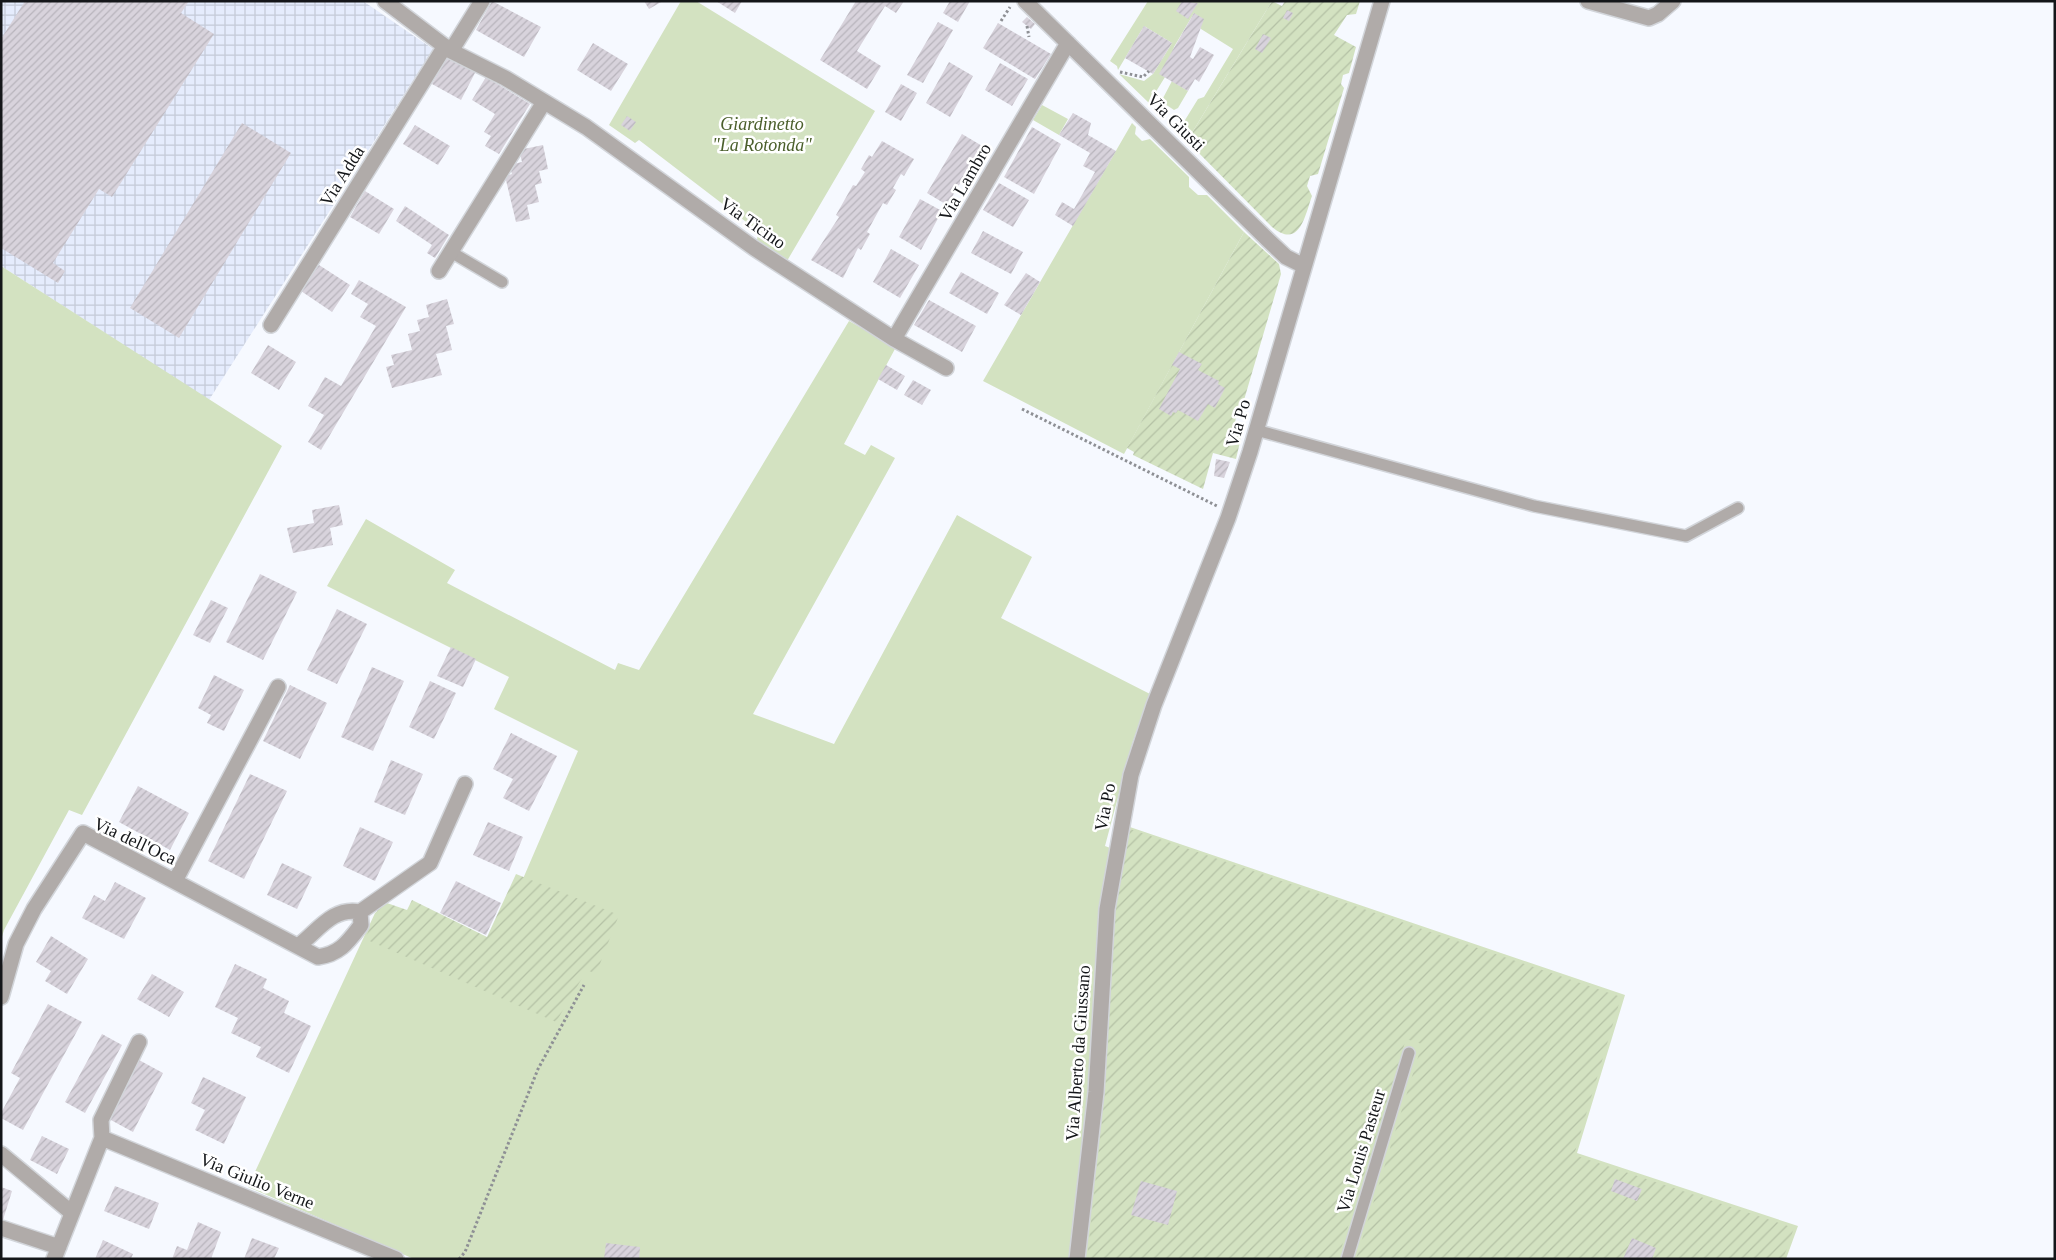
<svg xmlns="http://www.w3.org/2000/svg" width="2056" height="1260" viewBox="0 0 2056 1260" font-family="'Times New Roman',serif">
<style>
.industrial{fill:url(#industrial-grid)}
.green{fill:#d3e2c1}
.garden{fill:url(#garden-furrows)}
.building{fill:url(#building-hatch)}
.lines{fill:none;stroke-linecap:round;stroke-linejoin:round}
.service-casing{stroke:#d2d5da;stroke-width:14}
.minor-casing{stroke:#d2d5da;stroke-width:18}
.path{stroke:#8e9095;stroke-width:3;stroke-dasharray:2.5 2.5;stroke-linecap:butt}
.service{stroke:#b0aba9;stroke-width:11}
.minor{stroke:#b0aba9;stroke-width:15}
.labels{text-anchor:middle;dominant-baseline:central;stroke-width:5;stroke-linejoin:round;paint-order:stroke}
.street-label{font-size:18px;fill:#141619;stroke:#fff}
.park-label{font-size:18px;font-style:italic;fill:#4a5f2b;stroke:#fff}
</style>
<defs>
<pattern id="industrial-grid" width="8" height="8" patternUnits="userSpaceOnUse" patternTransform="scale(1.25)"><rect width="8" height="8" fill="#e5ecfd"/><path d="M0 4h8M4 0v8" fill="none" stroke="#c4cad8"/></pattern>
<pattern id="garden-furrows" width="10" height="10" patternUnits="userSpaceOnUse" patternTransform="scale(1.25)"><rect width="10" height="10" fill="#d3e2c1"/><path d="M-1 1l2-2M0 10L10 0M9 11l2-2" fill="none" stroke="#b4c1a5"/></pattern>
<pattern id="building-hatch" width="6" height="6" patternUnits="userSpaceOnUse" patternTransform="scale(1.25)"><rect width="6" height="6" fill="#d8d3dc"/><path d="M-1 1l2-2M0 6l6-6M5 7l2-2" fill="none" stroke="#b8b4bc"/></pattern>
</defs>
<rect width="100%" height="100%" fill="#f6f9ff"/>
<!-- industrial -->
<path class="industrial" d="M1 1H363L433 49 209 400 1 266Z"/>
<!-- green -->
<path class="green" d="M681 1H696L875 111 787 261 757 240 758 231 639 140 635 143 609 125Z
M1148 1H1272L1187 141 1177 133 1198 99 1204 97 1233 49 1201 29 1194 13 1174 47 1165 77 1149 103 1119 74 1144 81 1153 74 1172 43 1144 26 1118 70 1117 66 1110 61Z
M1172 81 1188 91 1178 108 1174 110 1165 104 1162 100Z
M1042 105 1068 119 1059 135 1033 120Z
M1132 123 1136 127 1135 134 1142 141 1150 139 1189 177V187L1198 195H1207L1244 232 1124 454 983 381Z
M1 266 282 446 82 815 69 810 4 930 1 940Z
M849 321 896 347 844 444 865 455 871 445 895 458 753 714 834 744 957 515 1032 557 1001 618 1150 694 1133 741 1105 846 1118 851 1124 825 1625 995 1577 1153 1798 1226 1786 1259H414L248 1187 375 913 385 906 495 955 516 895 578 751 494 709 509 677 327 586 366 519 455 570 447 583 615 670 618 663 639 670Z"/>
<!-- garden -->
<path class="garden" d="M1272 1 1282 6 1285 1H1360L1356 14 1347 15 1334 35 1356 47 1349 73 1343 75 1341 84 1344 88 1318 174 1310 176 1307 186 1312 196C1305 215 1300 250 1272 227L1187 141Z
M1244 232 1279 264 1281 274 1239 417H1236L1235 423 1244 425 1236 459 1213 453 1203 489 1133 455 1134 452 1127 448Z
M1130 829 1621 997 1574 1155 1794 1228 1783 1259H1356L1422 1044 1406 1039 1338 1259H1087L1105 1092 1115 910Z
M516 874 619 915 596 974 587 970 556 1022 365 939 380 904 384 902 407 910 412 900 487 937Z"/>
<!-- building -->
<path class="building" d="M25 1H189L181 13 214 34 112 197 99 189 53 263 65 271 58 283 1 248V39Z
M492 1 541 27 524 57 476 30Z
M644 1H663L649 9Z
M716 1H742L735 13Z
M856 1H904L896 13 885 6 857 51 881 66 867 89 820 60Z
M950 1H970L958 22 943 13Z
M1182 1 1198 3 1188 19 1176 11Z
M1287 10 1293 13 1289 21 1283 18Z
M1194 13 1204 19 1190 57 1193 59 1200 47 1214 55 1199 82 1195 79 1188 91 1159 74Z
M1027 17 1035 24 1031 29 1022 22Z
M938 22 953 30 923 83 907 75Z
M998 23 1051 54 1035 79 983 48Z
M1144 26 1172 43 1153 74 1125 58Z
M1263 34 1271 38 1262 53 1255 49Z
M593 43 628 64 611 91 577 70Z
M448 56 476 71 461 100 432 84Z
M949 62 973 76 950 117 926 103Z
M1000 63 1028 79 1012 106 985 90Z
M486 77 530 104 499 154 485 146 491 136 484 132 495 114 472 100Z
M901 84 917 93 901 121 885 112Z
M1073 113 1091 123 1088 135 1116 151 1073 226 1055 215 1062 202 1074 209 1095 172 1083 166 1090 153 1059 135Z
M627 116 636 122 630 131 621 125Z
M242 123 291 153 179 338 130 308Z
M415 125 450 146 438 165 403 144Z
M1032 127 1061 144 1034 194 1004 177Z
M962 134 989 150 980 166 973 162 947 205 927 193Z
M882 141 914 159 904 176 901 174 893 188 896 190 887 205 883 203 867 232 870 234 861 250 858 248 843 278 811 260 839 217 836 215 853 185 856 186 865 172 861 169 869 155 872 157Z
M543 145 548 169 539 171 542 183 535 185 539 202 527 205 530 219 516 222 505 176 512 174 509 165 522 162 519 150Z
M999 183 1029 200 1013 227 983 210Z
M365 191 394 209 379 234 350 217Z
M920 199 942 211 921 250 899 237Z
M405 206 449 235 435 258 427 253 432 245 396 221Z
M983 231 1023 252 1011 274 971 253Z
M891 249 919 265 900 298 873 282Z
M319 265 350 285 332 312 301 291Z
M961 272 999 293 987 314 949 293Z
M1026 273 1040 282 1021 315 1004 305Z
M359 280 406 307 321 450 308 442 324 415 308 406 325 377 341 386 376 326 360 317 368 304 351 294Z
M447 299 454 324 446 326 452 350 436 354 442 375 392 388 386 367 394 365 391 355 412 350 408 334 420 331 417 320 429 317 426 305Z
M929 300 976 326 962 352 914 325Z
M268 345 296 362 279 390 251 373Z
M1179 352 1202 364 1198 370 1219 381 1218 384 1225 388 1215 408 1208 404 1198 421 1178 410 1176 413 1173 412 1171 416 1159 409 1180 369 1172 365Z
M886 365 905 376 897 390 878 379Z
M913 380 931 390 922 405 904 395Z
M1216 459 1230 462 1224 478 1214 476Z
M339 505 343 525 330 528 333 545 293 553 287 528 314 523 312 510Z
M260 574 297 592 263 660 226 642Z
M211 600 228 608 210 643 193 635Z
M337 609 367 624 337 684 307 670Z
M451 647 476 659 463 687 437 676Z
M372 667 404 681 373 751 341 737Z
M214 675 244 690 224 731 207 723 211 715 198 708Z
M430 681 456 693 434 739 409 727Z
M290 685 327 703 300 759 263 741Z
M511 733 557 756 529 811 503 798 513 779 493 769Z
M391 760 423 774 405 815 374 802Z
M250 774 287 791 244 879 208 861Z
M138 786 189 813 170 850 119 822Z
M488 822 523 837 509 871 473 855Z
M360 827 393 842 375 881 343 866Z
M282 863 312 877 297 909 267 895Z
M456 881 501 903 486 935 440 913Z
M115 882 146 898 124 939 82 918 94 895 105 901Z
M51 936 88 959 67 994 45 981 51 971 36 962Z
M235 964 267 979 263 988 289 1001 284 1013 311 1026 289 1073 256 1057 261 1047 231 1033 238 1018 215 1007Z
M152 974 184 992 169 1017 137 999Z
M48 1004 82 1022 23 1130 1 1118V1113L20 1078 11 1073Z
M102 1034 122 1045 85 1113 65 1102Z
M139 1060 163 1073 133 1132 109 1119Z
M203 1077 246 1097 224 1144 195 1130 205 1110 191 1103Z
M42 1136 69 1149 57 1174 30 1160Z
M1615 1179 1642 1189 1637 1201 1611 1191Z
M1141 1181 1177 1191 1168 1225 1131 1215Z
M115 1186 159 1203 149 1229 104 1211Z
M1 1187 12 1191 2 1223H1Z
M198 1222 221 1232 211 1259H172L177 1246 187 1250Z
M252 1238 279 1248 274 1259H244Z
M1632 1238 1656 1248 1652 1259H1623Z
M103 1240 133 1254 131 1259H95Z
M606 1243 640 1247 639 1259H604Z"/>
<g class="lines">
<defs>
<path id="service" d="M451 252 502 282
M1256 430 1534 506 1686 536 1738 508
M1347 1259 1409 1053"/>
<path id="minor" d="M385 1 451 51 505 78 586 127 754 248 894 339 946 368
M1025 1 1268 240 1286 257 1304 266
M1588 1 1649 18 1658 14 1673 1
M451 51 482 1
M439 271 544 102
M271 325 445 46
M894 339 1068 43
M175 881 278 687
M360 912 430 863 465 784
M1 997 16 944 34 909 83 833 318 957C340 954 348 942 361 925L360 912C333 906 317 932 298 946
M102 1138 101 1120 139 1042
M1 1154 72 1213
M1 1228 59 1247
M54 1259 102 1138 396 1259
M1077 1259 1096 1092 1107 909 1131 775 1154 705 1228 518 1250 452 1382 1"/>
</defs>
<!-- service casing -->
<use href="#service" class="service-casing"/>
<!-- minor casing -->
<use href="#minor" class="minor-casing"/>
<!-- path -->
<path class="path" d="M1001 21 1010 7
M1027 26 1029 37
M1120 72 1143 77 1149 71
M1022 409 1217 506
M459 1259 465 1252 538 1069 584 985"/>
<!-- service -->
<use href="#service" class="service"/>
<!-- minor -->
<use href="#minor" class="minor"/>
</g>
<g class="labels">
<!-- street labels -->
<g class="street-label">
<text transform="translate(1176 122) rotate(45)">Via Giusti</text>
<text transform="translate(342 176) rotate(-58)">Via Adda</text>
<text transform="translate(965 182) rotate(-60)">Via Lambro</text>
<text transform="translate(753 223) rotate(35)">Via Ticino</text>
<text transform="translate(1238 423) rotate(-74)">Via Po</text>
<text transform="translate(1105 807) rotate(-79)">Via Po</text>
<text transform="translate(135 841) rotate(25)">Via dell'Oca</text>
<text transform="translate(1078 1053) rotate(-86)">Via Alberto da Giussano</text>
<text transform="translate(1361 1151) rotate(-73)">Via Louis Pasteur</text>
<text transform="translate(257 1181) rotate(22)">Via Giulio Verne</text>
</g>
<!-- park labels -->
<g class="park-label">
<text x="762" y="124">Giardinetto<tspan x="762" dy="21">"La Rotonda"</tspan></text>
</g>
</g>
<!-- border -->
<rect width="2056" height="1260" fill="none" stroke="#141619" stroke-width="5"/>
</svg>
